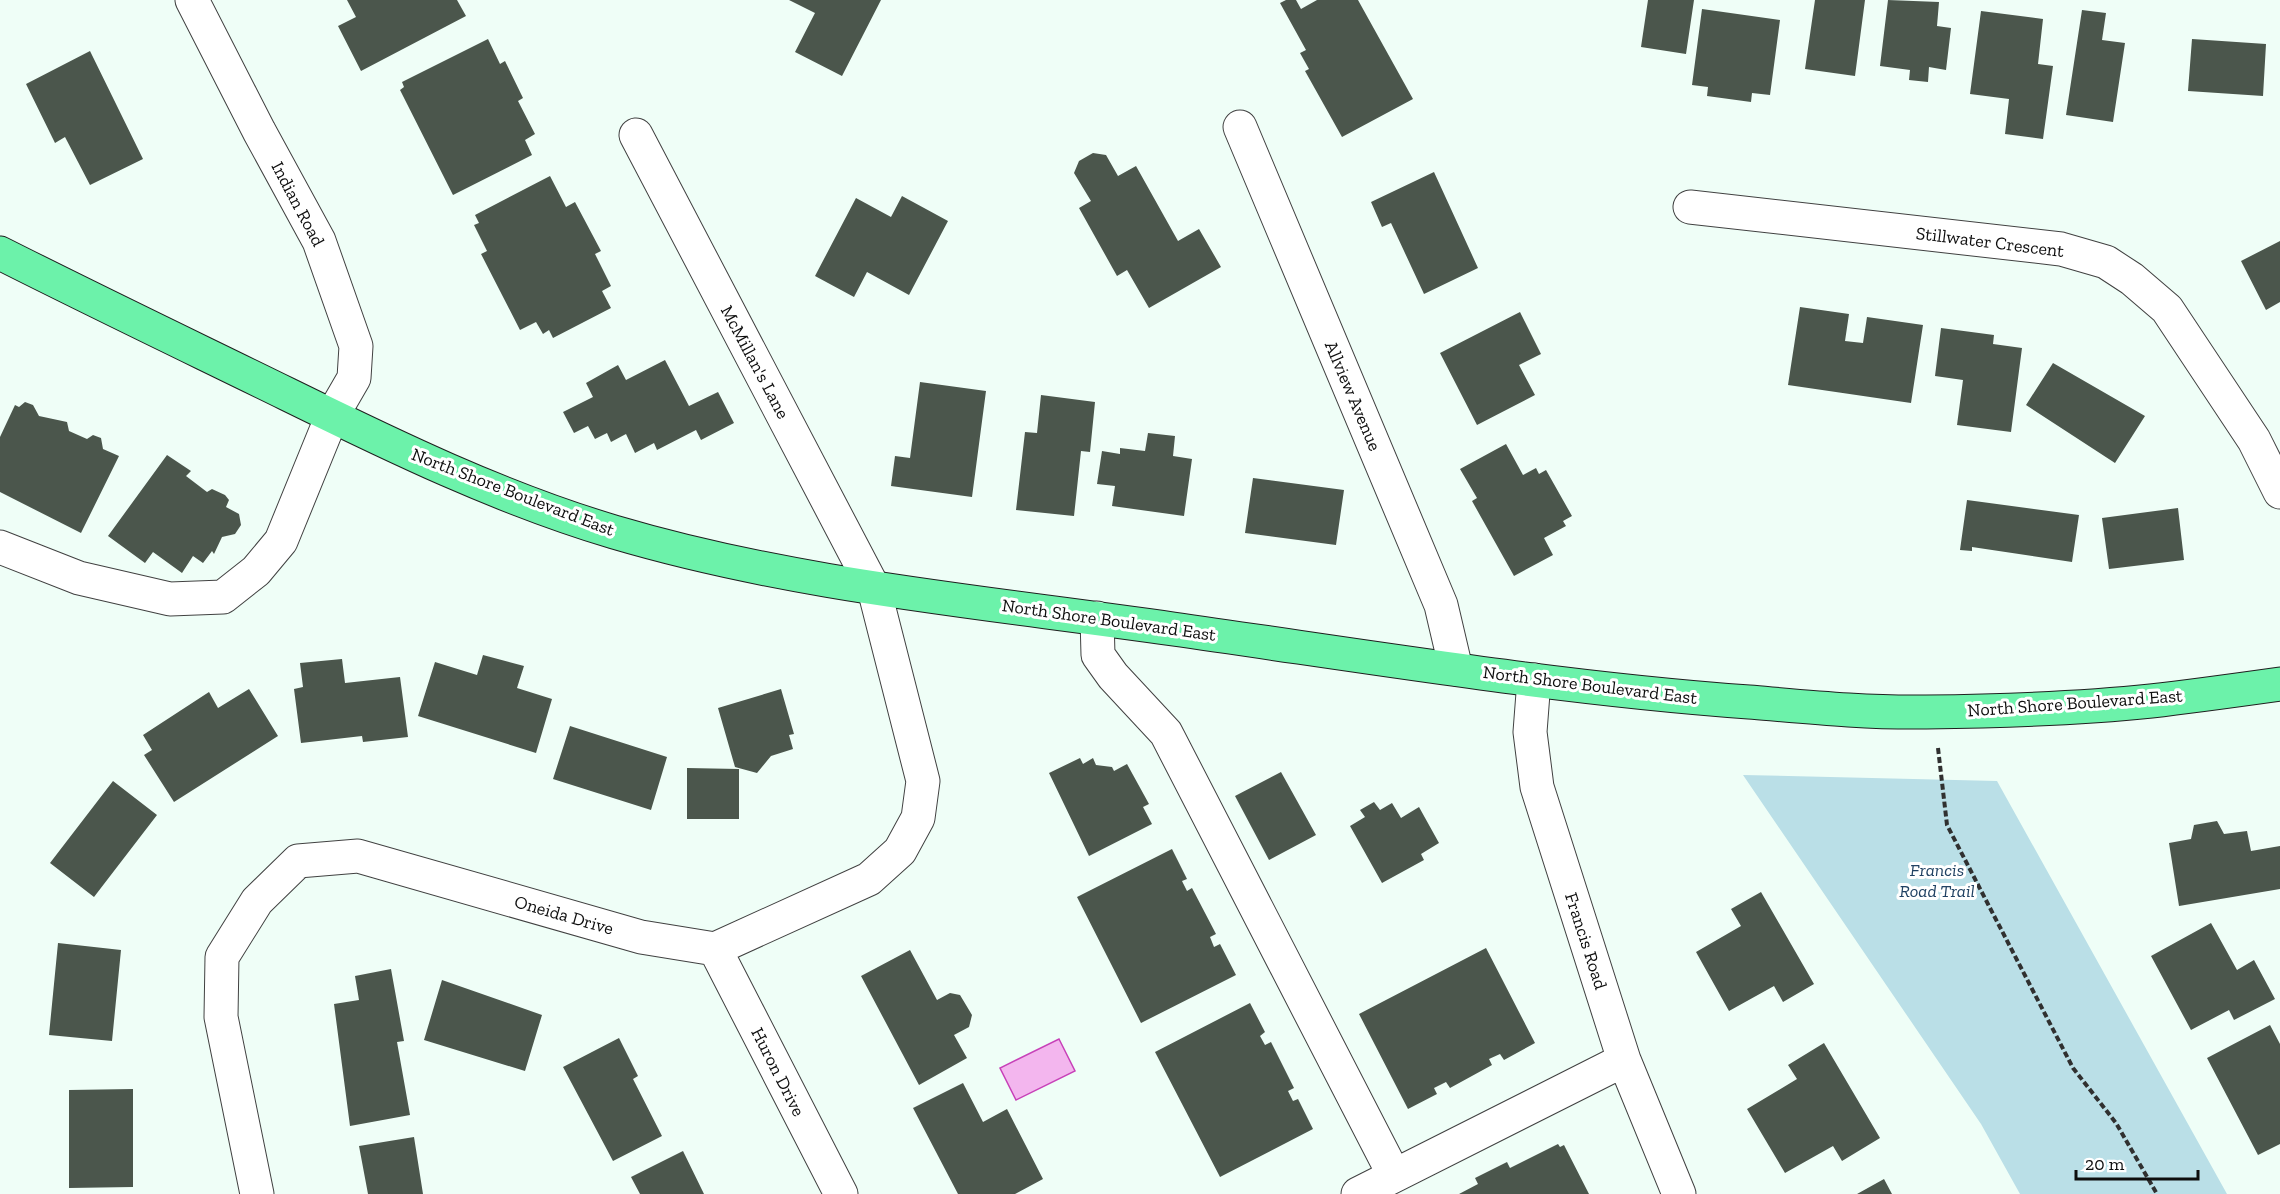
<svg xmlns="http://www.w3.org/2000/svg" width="2280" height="1194" viewBox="0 0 2280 1194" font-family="'Zilla Slab',serif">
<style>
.green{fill:#badfe7}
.water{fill:#f3b6ee;stroke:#c741b8;stroke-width:1.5}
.building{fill:#4b564c}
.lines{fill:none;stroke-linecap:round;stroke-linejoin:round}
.minor-casing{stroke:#414141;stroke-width:35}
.major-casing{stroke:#1f1f1f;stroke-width:35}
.path{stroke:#303030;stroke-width:4;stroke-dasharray:6 3;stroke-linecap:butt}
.minor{stroke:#fff;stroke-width:33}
.major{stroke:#6cf2aa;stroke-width:33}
.labels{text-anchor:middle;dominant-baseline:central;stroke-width:6;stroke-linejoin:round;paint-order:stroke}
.street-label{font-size:18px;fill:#0e0e0e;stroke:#fff}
.park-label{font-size:18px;font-style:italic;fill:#214263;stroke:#fff}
</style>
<rect width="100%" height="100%" fill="#effef7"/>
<!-- green -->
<path class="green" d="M1743 775 1997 781 2227 1194H2020L1981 1124Z"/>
<!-- water -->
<path class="water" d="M1059 1039 1075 1071 1016 1100 1000 1068Z"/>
<!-- building -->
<path class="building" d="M347 0H457L466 16 361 71 338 26 356 17Z
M789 0H881L842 76 795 52 815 13Z
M1286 0H1296L1301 9 1317 0H1358L1413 99 1342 137 1305 71 1309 69 1300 53 1306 50 1280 3Z
M1648 0H1694L1686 54 1641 47Z
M1815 0H1865L1855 76 1805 69Z
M1888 0 1939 2 1937 26 1951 28 1946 70 1929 67 1928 82 1909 80 1910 70 1880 66Z
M1702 9 1780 20 1770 95 1752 93 1751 102 1707 96 1708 87 1692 85Z
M2082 10 2106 13 2102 40 2125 43 2113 122 2066 115Z
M1981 11 2043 19 2038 64 2053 66 2043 139 2005 134 2009 99 1970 94Z
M488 39 500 64 505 61 523 98 518 101 535 134 525 140 532 155 453 195 400 90 404 87 402 82Z
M2192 39 2266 44 2263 96 2188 91Z
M90 51 143 159 90 185 65 137 55 143 26 84Z
M1093 153 1106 155 1118 176 1136 166 1178 241 1199 229 1221 267 1149 308 1127 270 1117 276 1079 208 1091 201 1074 173 1079 161Z
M1434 172 1478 268 1424 294 1391 223 1382 227 1371 202Z
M550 176 566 207 575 202 601 251 595 254 611 286 602 291 611 308 553 338 549 330 543 334 536 322 520 330 481 254 487 251 474 225 479 223 475 215Z
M902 196 948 221 909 295 867 272 854 297 815 276 856 198 891 217Z
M2280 241V302L2266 310 2241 261Z
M1800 307 1849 314 1845 341 1863 343 1867 317 1923 325 1911 403 1788 385Z
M1520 312 1541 354 1519 365 1535 395 1477 425 1440 353Z
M1941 328 1994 335 1993 344 2022 348 2011 432 1957 425 1963 380 1935 376Z
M665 360 689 406 718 392 734 423 701 440 696 430 657 450 654 443 635 453 626 434 611 442 607 433 595 439 588 426 574 433 563 412 593 397 586 383 618 365 626 380Z
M2053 363 2145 416 2115 463 2026 405Z
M920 382 986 391 972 497 891 486 895 456 910 458Z
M1041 395 1095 402 1090 452 1081 451 1074 516 1016 510 1025 432 1037 433Z
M25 402 33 405 39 416 67 422 69 431 87 439 93 435 101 438 103 449 119 456 81 533 0 492V437L15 405 19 407Z
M1148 433 1175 436 1173 456 1192 459 1184 516 1112 506 1115 486 1097 484 1102 451 1120 454V448L1145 451Z
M1506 444 1523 475 1536 468 1539 474 1546 470 1572 516 1563 521 1566 526 1544 538 1553 555 1514 576 1472 501 1477 498 1460 469Z
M167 455 191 471 186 476 207 492 212 489 225 495 229 500 226 507 239 514 241 525 235 534 222 537 214 554 212 551 203 563 193 556 182 573 153 552 145 563 108 536Z
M1253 478 1344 490 1336 545 1245 533Z
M1967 500 2079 515 2072 562 1972 547V551L1960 550Z
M2178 508 2184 560 2109 569 2102 518Z
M483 655 524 666 517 688 552 699 536 753 418 716 435 662 477 675Z
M342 659 345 683 400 677 408 737 363 742 362 736 301 743 294 689 303 687 300 663Z
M249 689 278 736 174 802 144 755 152 750 143 735 209 692 218 708Z
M781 689 794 734 789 735 793 749 771 756 757 773 735 767 718 708Z
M570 726 667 757 651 810 553 779Z
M1080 758 1083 764 1093 758 1096 765 1112 767 1114 771 1127 764 1149 804 1143 807 1152 824 1089 856 1049 773Z
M687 768 739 769V819H687Z
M1281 772 1316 835 1269 860 1235 796Z
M113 781 157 815 94 897 50 863Z
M1374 802 1380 810 1392 803 1401 818 1419 807 1439 843 1421 854 1424 860 1382 883 1350 826 1365 817 1360 810Z
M2217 821 2224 834 2247 831 2251 851 2280 846V889L2179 906 2169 843 2191 839 2194 825Z
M1172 849 1187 879 1182 881 1187 891 1192 888 1216 934 1210 937 1214 947 1220 944 1236 975 1141 1023 1077 897Z
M1761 892 1814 984 1783 1002 1774 986 1729 1011 1696 952 1741 926 1731 909Z
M2211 923 2237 970 2254 960 2275 999 2234 1020 2229 1010 2191 1030 2151 956Z
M58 943 121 950 112 1041 49 1035Z
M1486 948 1535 1043 1504 1060 1500 1054 1489 1059 1492 1065 1450 1088 1446 1082 1434 1088 1437 1094 1408 1109 1359 1014Z
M910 950 937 1000 950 993 960 995 972 1015 969 1027 954 1035 967 1058 919 1085 861 976Z
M391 969 404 1041 397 1042 410 1115 350 1126 334 1004 359 1000 355 976Z
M442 980 542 1015 525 1071 424 1040Z
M1250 1003 1265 1032 1260 1036 1265 1045 1271 1042 1294 1088 1288 1091 1293 1101 1298 1099 1313 1129 1220 1177 1155 1052Z
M2270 1025 2280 1044V1144L2258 1155 2207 1058Z
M619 1038 638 1076 633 1079 662 1136 613 1161 563 1067Z
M1824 1043 1880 1138 1842 1161 1833 1146 1785 1173 1747 1109 1797 1079 1788 1065Z
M963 1083 983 1122 1007 1109 1043 1179 1015 1194H958L913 1108Z
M133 1089V1187L69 1188V1090Z
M414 1137 423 1194H368L359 1146Z
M1558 1144 1560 1147 1564 1145 1589 1194H1459L1478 1184 1475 1178 1507 1162 1510 1168Z
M683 1151 704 1194H640L631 1177Z
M1884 1179 1892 1194H1857Z"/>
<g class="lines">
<defs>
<path id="minor" d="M1240 127 1441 605 1456 669
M1690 207 2061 249 2106 262 2132 279 2167 309 2254 440 2280 492
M0 547 79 578 170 599 223 597 256 571 281 541 332 416 354 378 356 346 319 241 259 131 192 0
M1097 618 1098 655 1113 676 1166 733 1394 1175
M1534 680 1530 732 1537 787 1624 1060 1679 1194
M715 949 841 1194
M257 1194 221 1017 222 957 257 901 298 861 358 856 641 937 715 949 869 879 900 851 918 818 923 781 874 589 636 135
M1358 1194 1624 1060"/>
<path id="major" d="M0 253C95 301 191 347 287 394 393 446 500 498 614 532 796 586 986 602 1173 629 1365 656 1556 688 1749 702 1808 707 1867 713 1926 712 2001 711 2077 709 2151 701 2194 696 2237 690 2280 684"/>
</defs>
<!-- minor casing -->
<use href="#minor" class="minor-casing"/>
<!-- major casing -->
<use href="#major" class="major-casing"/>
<!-- path -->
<path class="path" d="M1938 748 1947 825 2073 1068 2116 1123 2157 1194"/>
<!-- minor -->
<use href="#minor" class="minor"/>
<!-- major -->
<use href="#major" class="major"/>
</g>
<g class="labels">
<!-- street labels -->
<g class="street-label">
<text transform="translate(298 204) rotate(62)">Indian Road</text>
<text transform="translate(1990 242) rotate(7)">Stillwater Crescent</text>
<text transform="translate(755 362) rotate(62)">McMillan's Lane</text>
<text transform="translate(1353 396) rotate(67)">Allview Avenue</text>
<text transform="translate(513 492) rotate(21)">North Shore Boulevard East</text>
<text transform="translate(1109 620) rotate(8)">North Shore Boulevard East</text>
<text transform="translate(1590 685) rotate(7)">North Shore Boulevard East</text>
<text transform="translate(2075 703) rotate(-4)">North Shore Boulevard East</text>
<text transform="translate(564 915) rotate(16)">Oneida Drive</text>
<text transform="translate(1586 941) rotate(72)">Francis Road</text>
<text transform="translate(778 1072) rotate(63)">Huron Drive</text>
</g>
<!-- park labels -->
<g class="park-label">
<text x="1937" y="870">Francis<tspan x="1937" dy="21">Road Trail</tspan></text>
</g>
</g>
<!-- scale -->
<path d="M2076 1170v9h122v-9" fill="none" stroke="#0e0e0e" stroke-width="3"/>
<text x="2085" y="1170" font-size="18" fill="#0e0e0e" stroke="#ffffff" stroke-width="4.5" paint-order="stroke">20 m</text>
</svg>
